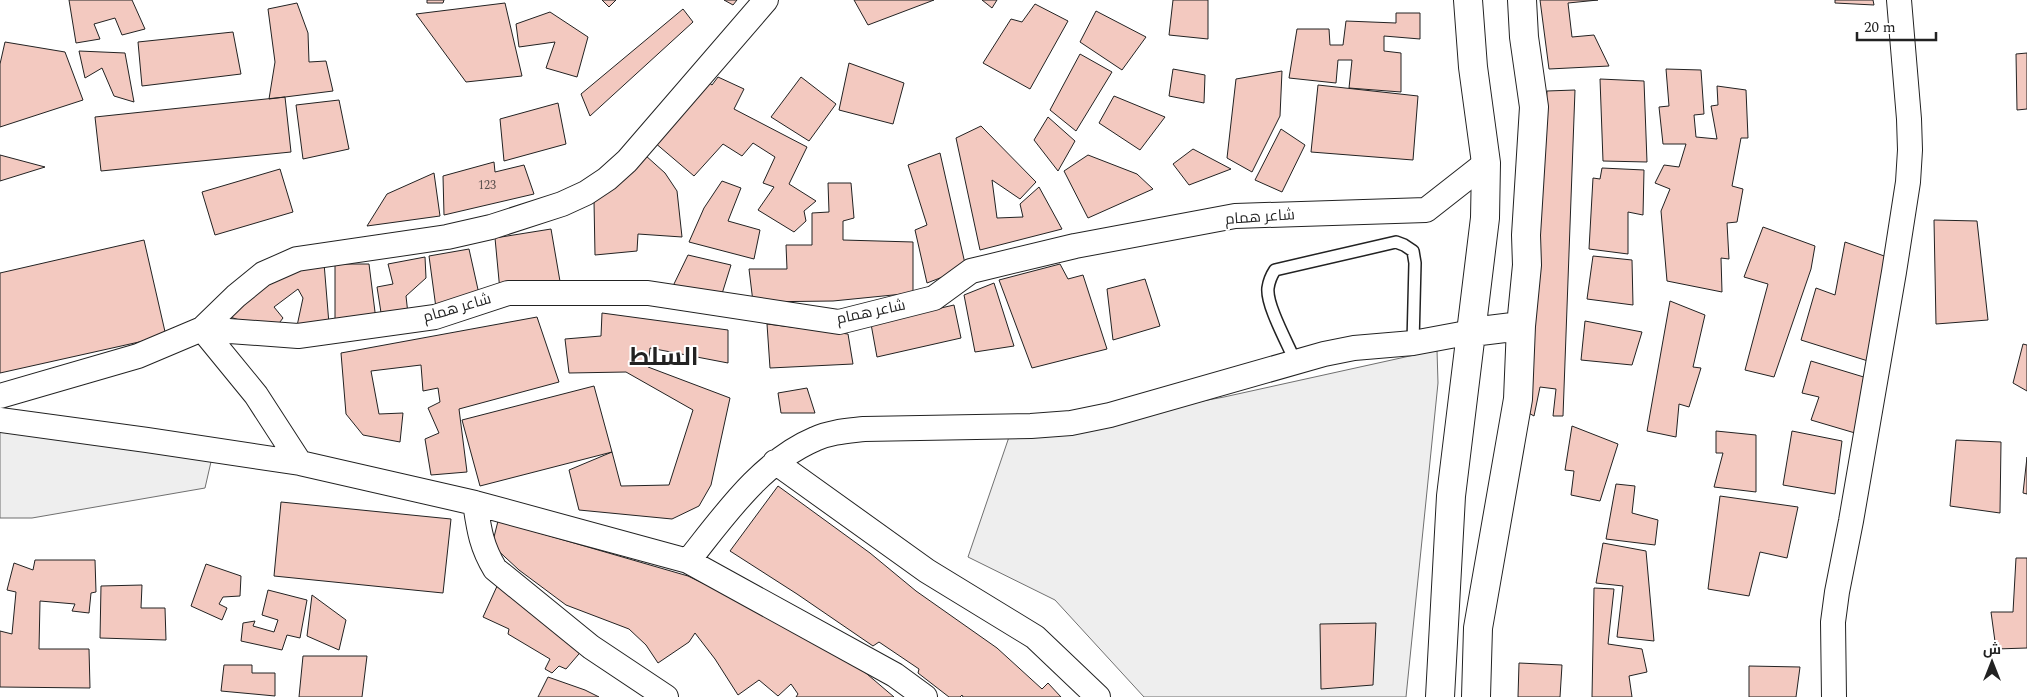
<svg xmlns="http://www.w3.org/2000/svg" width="2027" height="697" viewBox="0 0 2027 697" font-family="Spectral,Cairo,serif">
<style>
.green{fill:#eee;stroke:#6f6f6f}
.building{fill:#f3c9c0;stroke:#222}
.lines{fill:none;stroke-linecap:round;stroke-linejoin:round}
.lane-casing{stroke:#222;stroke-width:14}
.street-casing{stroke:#222;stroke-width:26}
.secondary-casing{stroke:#222;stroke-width:30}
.lane{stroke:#fff;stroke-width:11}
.street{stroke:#fff;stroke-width:24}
.secondary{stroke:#fff;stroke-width:28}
.labels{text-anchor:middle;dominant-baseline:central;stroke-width:4;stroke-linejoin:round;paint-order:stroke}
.number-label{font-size:12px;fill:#564c4a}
.street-label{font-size:15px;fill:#222;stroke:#fff}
.town-label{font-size:25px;font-weight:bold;fill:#222;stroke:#fff}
</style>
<rect width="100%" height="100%" fill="#fff"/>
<!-- green -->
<path class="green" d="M1437 350 1438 383 1406 697H1144L1055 600 968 557 1009 437 1224 397Z
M0 428 213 453 205 488 32 518H0Z"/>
<!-- building -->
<path class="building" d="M69 0H132L145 29 122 35 115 18 94 24 100 39 76 43Z
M427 0H444L443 3H427Z
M602 0H616L609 7Z
M724 0H737L733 5Z
M854 0H934L868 25Z
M982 0H997L992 8Z
M1173 0H1208V39L1169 35Z
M1540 0H1598L1568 3 1572 37 1594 35 1609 66 1549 69Z
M1835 0H1873L1874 5 1835 3Z
M297 3 308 33 309 62 326 61 333 91 269 99 275 62 268 9Z
M505 3 522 76 466 82 416 14Z
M1035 4 1068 21 1030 89 983 63 1011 19 1022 22Z
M683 9 693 22 590 116 581 94Z
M1096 11 1146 37 1122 70 1080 42Z
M550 12 588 37 577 77 546 68 555 42 519 47 516 24Z
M1396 13H1420V39L1384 36V51L1401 53V92L1349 88 1352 60H1338L1336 83 1289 78 1297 29H1329L1330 45H1343L1346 21 1396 23Z
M233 32 241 74 142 86 138 42Z
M5 42 65 52 83 100 0 127V64Z
M79 51 125 53 134 102 114 96 102 68 85 78Z
M2027 53V109L2017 110 2016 54Z
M1080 54 1112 72 1076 131 1050 110Z
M849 63 904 83 893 124 839 110Z
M1173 69 1205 75 1204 103 1169 96Z
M1666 69 1701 70 1704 114 1694 115 1696 137 1717 139 1711 106 1718 105 1717 86 1746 90 1748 138H1741L1732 186 1743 189 1737 222 1727 223 1729 259 1721 258 1722 292 1667 281 1661 211 1670 189 1655 183 1664 165 1679 167 1686 144H1663L1659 107 1669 106Z
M1282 71 1280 116 1252 172 1227 158 1236 79Z
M718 77 744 89 734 109 807 147 789 184 816 201 804 211 806 221 794 232 758 210 774 187 763 183 775 157 753 143 742 156 723 144 694 176 654 142 704 79 712 85Z
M801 77 836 104 809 141 771 117Z
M1600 79 1644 81 1647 162 1603 161Z
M1318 85 1418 96 1413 160 1311 152Z
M1575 90 1563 416H1553L1556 389 1540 387 1534 416 1525 411 1547 91Z
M1114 96 1165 117 1140 150 1099 123Z
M285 97 291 152 101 171 95 117Z
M339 100 349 149 303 159 296 105Z
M558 103 566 144 504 161 500 119Z
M1048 117 1075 141 1058 171 1034 140Z
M981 126 1036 182 1020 199 992 180 997 218 1023 217 1020 204 1039 187 1062 229 980 250 956 138Z
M1281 129 1305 145 1282 192 1255 180Z
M1193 149 1231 169 1189 185 1173 164Z
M940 153 966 268 927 283 915 230 927 225 908 165Z
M0 155 45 167 0 181Z
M645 155 665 173 677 191 682 237 638 234 637 251 595 255 594 201Z
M1088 155 1137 174 1153 189 1088 218 1064 171Z
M494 162 495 172 524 165 534 194 444 215 443 176Z
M1602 168 1644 170 1643 215 1628 212V254L1589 249 1593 178 1600 179Z
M280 169 293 212 215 235 202 192Z
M434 173 440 216 367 226 387 194Z
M722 181 741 188 728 221 760 230 754 259 689 242 704 208Z
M828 183H851L854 218 843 221V240L913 242V293L833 301 753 302 749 269H787L786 245H812V213L829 212Z
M1934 220 1977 221 1988 320 1936 324Z
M1763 227 1815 246 1811 269 1774 377 1745 370 1768 284 1744 277Z
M551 229 561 287 500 291 495 238Z
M144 240 166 336 0 373V273Z
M1845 242 1887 257 1868 361 1801 340 1816 288 1835 295Z
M469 249 479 294 436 308 429 256Z
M688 255 731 265 721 297 673 286Z
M1593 256 1632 260 1633 305 1587 299Z
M425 257 426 278 406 296 408 314 382 319 377 287 393 284 388 264Z
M324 263 329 324 297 326 303 298 298 289 274 307 283 318 273 331 227 316 287 270Z
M335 264H369L376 320H335Z
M1060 264 1068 279 1083 275 1107 349 1032 368 999 280Z
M1145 279 1160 326 1113 340 1107 289Z
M994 283 1014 346 975 352 964 295Z
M1670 301 1705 315 1693 367 1701 368 1689 407 1679 404 1676 437 1647 431Z
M954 305 961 338 877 357 871 324Z
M602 313 728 330V363L650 348 648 367 730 398 711 485 699 506 672 519 579 510 569 470 612 452 621 486 669 485 693 410 626 372 569 373 565 339 601 336Z
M537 317 559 382 459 409 467 472 431 475 425 439 439 433 428 408 440 402 438 388 423 391 421 365 371 371 379 414 403 413 400 442 363 435 346 414 341 353Z
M1585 321 1642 332 1632 365 1581 360Z
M767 324 848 334 853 364 770 368Z
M2023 344 2027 345V391L2013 383Z
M1811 361 1867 378 1855 433 1811 420 1819 397 1802 393Z
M594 386 612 452 480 486 462 420Z
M807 388 815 413H781L778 393Z
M1572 426 1618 444 1600 501 1571 495 1574 471 1565 470Z
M1716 431 1756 435V492L1714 487 1723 453H1716Z
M1792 431 1842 441 1835 494 1783 485Z
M1956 440 2001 442 2000 513 1950 506Z
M2027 457V494L2023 493Z
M1616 484 1635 486 1632 513 1658 520 1655 545 1606 539Z
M778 486 870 553 916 591 997 648 1042 689 1048 683 1061 697H963L962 695 960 697H949L918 673 919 669 879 642 873 646 797 594 730 551Z
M1720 496 1798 507 1787 558 1760 552 1749 596 1708 589Z
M281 502 451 519 443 593 274 576Z
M498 521 688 576 785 623 847 657 894 697H796L798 694 791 684 778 696 759 680 738 695 715 659 695 633 689 642 658 663 646 645 629 629 566 605 519 570 492 545Z
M1603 543 1646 551 1654 641 1617 637 1623 586 1596 583Z
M2016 558H2027V648L1996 649 1991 612H2013Z
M35 560H95L96 592 91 593 89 613 72 611 75 604 40 601 39 649H89L90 688 0 687V631L12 634 16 592 7 590 14 563 33 570Z
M206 564 241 576 240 596 223 597 219 604 227 608 222 620 191 606Z
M498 584 584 648 566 669 559 666 552 673 545 669 550 659 508 634 509 629 483 617Z
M142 585 141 608H165L166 640 100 638 101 586Z
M1594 588 1614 589 1608 644 1642 649 1647 672 1629 676 1632 697H1592Z
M268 590 307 600 300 638 287 635 282 650 241 641 243 623 255 621 253 626 274 632 278 620 262 615Z
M312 595 346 620 339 650 307 636Z
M1376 623 1373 685 1321 689 1320 624Z
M303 656H367L362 697H299Z
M1519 663 1562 665 1560 697H1518Z
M224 665H252V673H275V696L221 691Z
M1749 666 1800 667 1796 697H1749Z
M548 677 585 690 599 697H538Z"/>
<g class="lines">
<defs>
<path id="lane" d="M1295 361C1288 344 1266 305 1268 288 1269 281 1271 276 1275 270L1396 242 1404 245 1413 251 1415 263 1413 343"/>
<path id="street" d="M202 329 298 336 435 317 508 293H648L839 322 934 298 971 271 1075 246 1235 216 1426 210 1486 163
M202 329 256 395 300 463
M0 396 138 356 202 329 236 296 263 274 297 259 447 237 491 227 562 204 586 193 607 179 627 161 766 0
M0 420 147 440 300 463 475 503 688 561 895 675 925 697
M775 462 927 571 1035 637 1098 697
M475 503C479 529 481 546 495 569L591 647 666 697
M688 561C724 516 761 462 815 439 830 432 847 431 864 429L1031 426 1071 423 1110 415 1324 354 1354 348 1413 343 1472 332
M1834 697 1833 622 1837 592 1851 521 1894 272 1908 182 1910 150 1909 119 1899 0"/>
<path id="secondary" d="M1472 332 1521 326
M1440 697 1451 496 1485 218 1486 163 1473 67 1468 0
M1476 697 1478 628 1518 399 1521 326 1527 265 1526 235 1534 107 1524 37 1522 0"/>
</defs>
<!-- lane casing -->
<use href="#lane" class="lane-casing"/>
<!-- street casing -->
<use href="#street" class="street-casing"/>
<!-- secondary casing -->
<use href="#secondary" class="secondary-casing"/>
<!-- lane -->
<use href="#lane" class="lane"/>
<!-- street -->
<use href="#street" class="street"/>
<!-- secondary -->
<use href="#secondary" class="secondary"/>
</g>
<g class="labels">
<!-- number labels -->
<g class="number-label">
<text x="487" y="185">123</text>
</g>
<!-- street labels -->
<g class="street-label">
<text transform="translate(1260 217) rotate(-4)">شاعر همام</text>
<text transform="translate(457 308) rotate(-16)">شاعر همام</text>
<text transform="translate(871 312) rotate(-12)">شاعر همام</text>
</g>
<!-- town labels -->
<g class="town-label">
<text x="664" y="358">السلط</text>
</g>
</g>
<!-- north arrow -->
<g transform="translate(1992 662)" stroke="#ffffff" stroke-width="4" paint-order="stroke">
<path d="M0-4L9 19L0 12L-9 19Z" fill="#222222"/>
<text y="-8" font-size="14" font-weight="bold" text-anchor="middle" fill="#222222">ش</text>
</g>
<!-- scale -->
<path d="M1857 32v8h79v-8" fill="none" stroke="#222222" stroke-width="2.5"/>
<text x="1864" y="32" font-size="15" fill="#222222" stroke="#ffffff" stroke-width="4" paint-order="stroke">20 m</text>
</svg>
